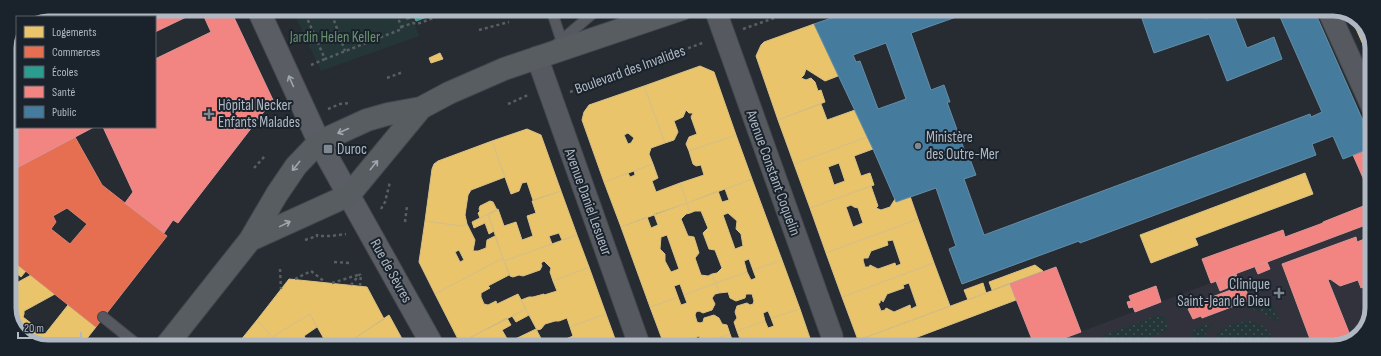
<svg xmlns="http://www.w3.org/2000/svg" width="1381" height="356" viewBox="0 0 1381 356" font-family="'Sofia Sans Condensed',sans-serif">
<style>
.medical{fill:#32323d}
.grass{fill:url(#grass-dots)}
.green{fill:#243637}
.homes{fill:#e9c46a;stroke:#d8c085;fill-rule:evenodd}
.shops{fill:#e76f51;stroke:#d68573;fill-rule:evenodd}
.schools{fill:#2a9d8f;stroke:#52a59f}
.health{fill:#f28482;stroke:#de9496}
.public{fill:#457b9d;stroke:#658da8;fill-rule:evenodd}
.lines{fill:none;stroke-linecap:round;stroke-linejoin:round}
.lane-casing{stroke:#44484c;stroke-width:12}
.street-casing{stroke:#44484c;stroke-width:23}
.secondary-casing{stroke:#44484c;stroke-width:24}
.primary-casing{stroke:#43484e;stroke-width:24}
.path{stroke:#595e64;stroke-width:2.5;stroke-dasharray:3 3;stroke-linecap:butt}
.lane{stroke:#565a60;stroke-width:10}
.street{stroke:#565a60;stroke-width:21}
.secondary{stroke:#5a5e64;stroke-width:22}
.primary{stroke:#585d62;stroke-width:22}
.oneway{stroke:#9ea6b0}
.poi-dot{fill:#7f8790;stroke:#1a222b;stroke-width:1.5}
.labels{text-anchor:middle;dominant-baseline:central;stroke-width:4;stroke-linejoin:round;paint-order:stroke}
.park-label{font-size:15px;fill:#699270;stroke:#1a222b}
.street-label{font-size:15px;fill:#afb8c3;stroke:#1a222b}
.poi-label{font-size:15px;fill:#afb8c3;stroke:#1a222b;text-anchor:start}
.rim{fill:none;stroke:#afb8c3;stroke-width:5}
</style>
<defs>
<pattern id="grass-dots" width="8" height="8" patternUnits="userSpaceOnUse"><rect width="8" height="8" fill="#243637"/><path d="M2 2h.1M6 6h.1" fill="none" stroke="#415152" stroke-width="1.8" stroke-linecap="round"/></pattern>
</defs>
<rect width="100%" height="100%" fill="#262c32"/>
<!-- medical -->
<path class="medical" d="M1371 223V316L1358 337 1333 347H1040Z"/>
<!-- grass -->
<path class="grass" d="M1267 302 1272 303 1279 321 1278 322 1261 312 1252 309V308Z
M1161 314 1164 316 1168 328 1167 331 1124 347H1073Z
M1252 321C1268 327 1270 332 1276 347H1210C1218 326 1231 323 1252 321Z
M1212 323H1214L1207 331 1201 347H1195C1187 327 1195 329 1212 323Z
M1168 338 1173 339 1175 347H1146Z"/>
<!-- green -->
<path class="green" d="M292 9H410L419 36 321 71Z"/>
<!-- homes -->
<path class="homes" d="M1350 15 1362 22 1372 43V65Z
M814 24 838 76 825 81 806 69 804 75 801 78 806 80 811 78 815 82 818 91 821 90 825 102 778 120 756 56 761 45 764 42Z
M440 53 443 59 431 63 429 58Z
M700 66 714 72 736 135 689 151 686 144 689 137 697 134 691 117 693 113H689L686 110 683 117 674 121 678 132 674 140 665 143 644 86Z
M644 86 665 143 651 148 649 154 653 164 604 182 582 120 584 112 589 105ZM628 133 634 138 631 143 628 144 624 135Z
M821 104 827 120 855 110 867 137 794 164 778 120Z
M527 129 541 135 561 191 533 200 527 182 522 183 519 191 511 194 492 141Z
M736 135 752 179 687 203 680 183 704 175 701 165 696 166 693 164 689 151Z
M867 137 873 149 854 156 861 176 870 173 874 185 810 208 794 164ZM839 163 845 181 834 185 828 167Z
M492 141 505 177 471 190 468 195 465 215 467 224 462 226 425 221 432 169 434 164 438 161Z
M653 164 658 178 652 181 656 192 680 183 687 203 621 227 604 182 628 173 630 177 635 175 634 171Z
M1305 173 1313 194 1195 238 1198 245 1151 263 1140 235Z
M752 179 782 260 753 270 749 259 744 261 747 272 716 283 712 274 717 273 722 268 715 250 709 249 703 233 708 228 701 211H695L690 213 687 203 718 191 722 202 729 200 725 189ZM728 213 737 221 736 229 741 234 743 246 735 249 723 215Z
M871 186 878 206 876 208 881 210 890 207 895 199 896 202 910 196 918 219 826 253 810 208ZM851 205 854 207 858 208 863 223 853 227 846 207Z
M561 191 577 235 562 240 559 233 549 236 552 244 504 261 488 214 498 209 504 226 516 222 522 240 533 236 527 216 536 213 532 201Z
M490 201 493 202 497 210 480 218 478 213 480 211 479 209 480 206Z
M687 203 690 213 686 214 681 219 688 236 694 237 699 253 695 258 701 275 708 276 712 274 716 283 684 295 680 284 674 286 678 297 650 307 621 227 647 217 651 228 658 225 654 214ZM667 235 679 269 671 272 665 261V254L660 249 661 237Z
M488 214 494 231 489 234 485 223 474 228 472 222Z
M918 219 934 263 842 297 826 253ZM893 240 901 264 896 266 895 263 878 269 870 265 869 267H865L863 260 864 258H868L871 251 888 245 887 241Z
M425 221 462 226 467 224 475 240 473 251H478L486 248 487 240 495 236 503 258 435 294 419 262ZM459 250 464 260 460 262 455 252Z
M577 235 589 267 553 281 550 272 551 268 544 261 541 263 542 266 540 270 523 276 519 275 513 277 510 276 504 261Z
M503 258 509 275 488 286 490 288 481 293V297L484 304 488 305 496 301 497 304 518 294 526 309 460 343 435 294Z
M782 260 800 309 771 318 768 311 763 313 765 321 737 331 734 322 737 318 735 312 737 306 747 303 750 305 753 304 754 301 752 294H746L745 298 736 301 730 298 728 292 719 293 716 283 747 272 751 280 756 278 753 270Z
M15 262 26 271 21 277 10 268Z
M934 263 950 306 858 340 842 297ZM909 283 917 306 911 309 910 305 894 312 886 308 885 310 881 311 878 303H880V301L882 300 883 302 887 294 904 288 903 285Z
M1035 265 1043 271 992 290 989 282Z
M589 267 606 314 570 327 567 318 559 321H555L545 324 541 329 537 330 521 300 529 297H533L544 294V295L557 291 553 281Z
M31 275 55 294 24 311V314L23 317 45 334 68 305 96 327 81 346H40L19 334 9 313V287Z
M289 279 367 287 384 319 343 346H328L310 314 272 337 257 320Z
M716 283 719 293 715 294 712 298 715 304 712 310 703 313 699 311 696 312 695 315 697 322 700 323 703 322 704 318 714 315 719 318 722 324 727 325 730 334 702 344 699 336 693 339 696 346 694 347H665L650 307 678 297 681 305 687 303 684 295Z
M983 283 986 293 968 300 964 290Z
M1010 284 1016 300 891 347H840Z
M526 309 529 315 516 322 512 316Z
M800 309 813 347H771L770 343 767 342H764L760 347H747L745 342 740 339 737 331 765 321 768 328 774 326 771 318Z
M310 314 317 327 304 336 311 346H236L257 320 272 337Z
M606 314 618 347H545L544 344 550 341 554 344 573 336 570 327Z
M389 315 406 346H365L362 341 357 345 358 346H343Z
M507 318 511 325 502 330 509 342 536 329 545 346H462L460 343Z
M730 334 733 342 730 347H703L702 344Z"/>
<!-- shops -->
<path class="shops" d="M75 137 102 185 167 236 96 327 9 258V172ZM67 208 87 224 70 244 51 229 56 222 53 216Z"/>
<!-- schools -->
<path class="schools" d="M411 9H449L416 21Z
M485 9H495L487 12Z"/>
<!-- health -->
<path class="health" d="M48 9H230L273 100 178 223 173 220 164 233 125 203 133 192 103 127H155V59L211 32 201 10 155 32V17H29Z
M17 29V127H94L9 172V48Z
M1371 148V196L1353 155Z
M1371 203V223L1211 283 1202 259 1283 230 1285 237 1323 223V222Z
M1356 237 1357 242 1367 238 1368 242 1371 241V308L1363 287 1361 288 1358 280 1340 286 1330 279 1328 280 1352 340 1333 347H1313L1282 264Z
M1267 262 1270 269 1258 274 1255 267Z
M1056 267 1081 332 1040 347H1035L1010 284Z
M1236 274 1239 283 1220 291 1216 281Z
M1244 285 1250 300 1202 318 1201 316 1193 319 1188 309 1197 306 1196 303Z
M1156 286 1161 302 1135 312 1133 307 1129 308 1127 302 1131 301 1129 296Z"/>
<!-- public -->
<path class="public" d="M855 10H976L911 33 931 90 944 85 950 102H947L968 160 970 159 976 175 964 179 984 235 1310 114 1311 117 1322 112 1277 10H1314L1372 141 1371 148 1343 159 1333 136 1312 144 1316 155 1080 243 1079 241 962 284 949 249 956 246 936 188 896 202 873 149 814 24ZM886 43 906 99 878 109 860 61 856 62 853 55Z
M1139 10H1202L1205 19 1232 10 1247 48 1274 37 1282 59 1227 81 1209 34 1154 53Z"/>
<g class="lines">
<defs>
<path id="lane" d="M551 9 563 45
M557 44 598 9
M103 317 139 346"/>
<path id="street" d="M715 9 832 336
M1328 10 1372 107
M537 57 640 347"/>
<path id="secondary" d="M258 9 319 142 433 346"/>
<path id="primary" d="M250 240 349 195 421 108
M166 346 250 240 277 194 296 166 319 142 367 120 388 114 421 108 449 93 504 69 682 9"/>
</defs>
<!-- lane casing -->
<use href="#lane" class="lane-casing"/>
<!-- street casing -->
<use href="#street" class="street-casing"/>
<!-- secondary casing -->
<use href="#secondary" class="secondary-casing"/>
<!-- primary casing -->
<use href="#primary" class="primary-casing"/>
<!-- path -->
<path class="path" d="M303 9 325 59 402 29 395 9
M330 9 345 51
M401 9 405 19 409 18 406 9
M436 14V15
M401 27 413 23 417 24 458 9
M743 29 800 9
M479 30 509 22
M311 65 325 59
M387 78 403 72
M570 92 705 42
M508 104 528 95
M328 109 340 104 350 103
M254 168 265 156
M381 209 385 202 390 182
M405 222 407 206
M317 234V236H331L346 234
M305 240 317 236
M334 262 350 263
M280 269 281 289
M295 279 311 271 325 282
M332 283 361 274
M351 285 360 274
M360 286 361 274"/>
<!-- lane -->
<use href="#lane" class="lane"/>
<!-- street -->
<use href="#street" class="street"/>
<!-- secondary -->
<use href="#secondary" class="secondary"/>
<!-- primary -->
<use href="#primary" class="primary"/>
</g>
<!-- one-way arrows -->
<defs><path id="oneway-shaft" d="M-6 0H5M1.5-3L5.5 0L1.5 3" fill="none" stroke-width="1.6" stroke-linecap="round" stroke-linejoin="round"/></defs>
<g class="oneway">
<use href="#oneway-shaft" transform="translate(291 81) rotate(-114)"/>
<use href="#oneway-shaft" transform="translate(343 131) rotate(156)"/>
<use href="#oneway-shaft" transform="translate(374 165) rotate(-51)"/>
<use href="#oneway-shaft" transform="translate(296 166) rotate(129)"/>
<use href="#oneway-shaft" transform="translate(285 224) rotate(-26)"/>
</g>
<!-- markers -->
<g class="poi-dot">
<path d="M207 108h4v4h4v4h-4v4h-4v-4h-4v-4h4z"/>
<circle cx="918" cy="146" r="4"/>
<rect x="323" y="144" width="10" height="10" rx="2"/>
<path d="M1277 287h4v4h4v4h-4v4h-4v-4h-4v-4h4z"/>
</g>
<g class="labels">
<!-- park labels -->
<g class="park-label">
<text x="335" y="37">Jardin Helen Keller</text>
</g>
<!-- street labels -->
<g class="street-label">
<text transform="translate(630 70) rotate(-20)">Boulevard des Invalides</text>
<text transform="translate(773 173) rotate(70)">Avenue Constant Coquelin</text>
<text transform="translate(588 202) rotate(70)">Avenue Daniel Lesueur</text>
<text transform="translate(391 271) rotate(61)">Rue de Sèvres</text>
</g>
<!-- poi labels -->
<g class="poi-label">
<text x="218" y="105">Hôpital Necker<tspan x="218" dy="17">Enfants Malades</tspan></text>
<text x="926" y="137">Ministère<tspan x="926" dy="17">des Outre-Mer</tspan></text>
<text x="337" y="149">Duroc</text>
<text x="1270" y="284" text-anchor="end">Clinique<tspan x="1270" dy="17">Saint-Jean de Dieu</tspan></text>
</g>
</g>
<!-- crop -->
<path d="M0 0H1381V356H0ZM48 16H1333A32 32 0 0 1 1365 48V308A32 32 0 0 1 1333 340H48A32 32 0 0 1 16 308V48A32 32 0 0 1 48 16Z" fill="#1a222b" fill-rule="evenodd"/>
<path class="rim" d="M48 16H1333A32 32 0 0 1 1365 48V308A32 32 0 0 1 1333 340H48A32 32 0 0 1 16 308V48A32 32 0 0 1 48 16Z"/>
<!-- legend -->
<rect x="16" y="16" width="140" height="112" fill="#1a222b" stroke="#565e68"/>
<rect x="24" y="26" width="20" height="12" fill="#e9c46a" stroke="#565e68"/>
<text x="52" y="36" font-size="12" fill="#afb8c3">Logements</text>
<rect x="24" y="46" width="20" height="12" fill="#e76f51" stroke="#565e68"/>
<text x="52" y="56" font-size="12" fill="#afb8c3">Commerces</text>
<rect x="24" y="66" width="20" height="12" fill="#2a9d8f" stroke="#565e68"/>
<text x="52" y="76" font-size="12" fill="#afb8c3">Écoles</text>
<rect x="24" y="86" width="20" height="12" fill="#f28482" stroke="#565e68"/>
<text x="52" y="96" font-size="12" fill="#afb8c3">Santé</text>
<rect x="24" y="106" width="20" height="12" fill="#457b9d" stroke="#565e68"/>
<text x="52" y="116" font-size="12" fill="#afb8c3">Public</text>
<!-- scale -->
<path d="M18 332v6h63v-6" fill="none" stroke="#afb8c3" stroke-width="2"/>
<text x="24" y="332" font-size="12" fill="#afb8c3" stroke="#1a222b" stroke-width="3" paint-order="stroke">20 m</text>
</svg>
